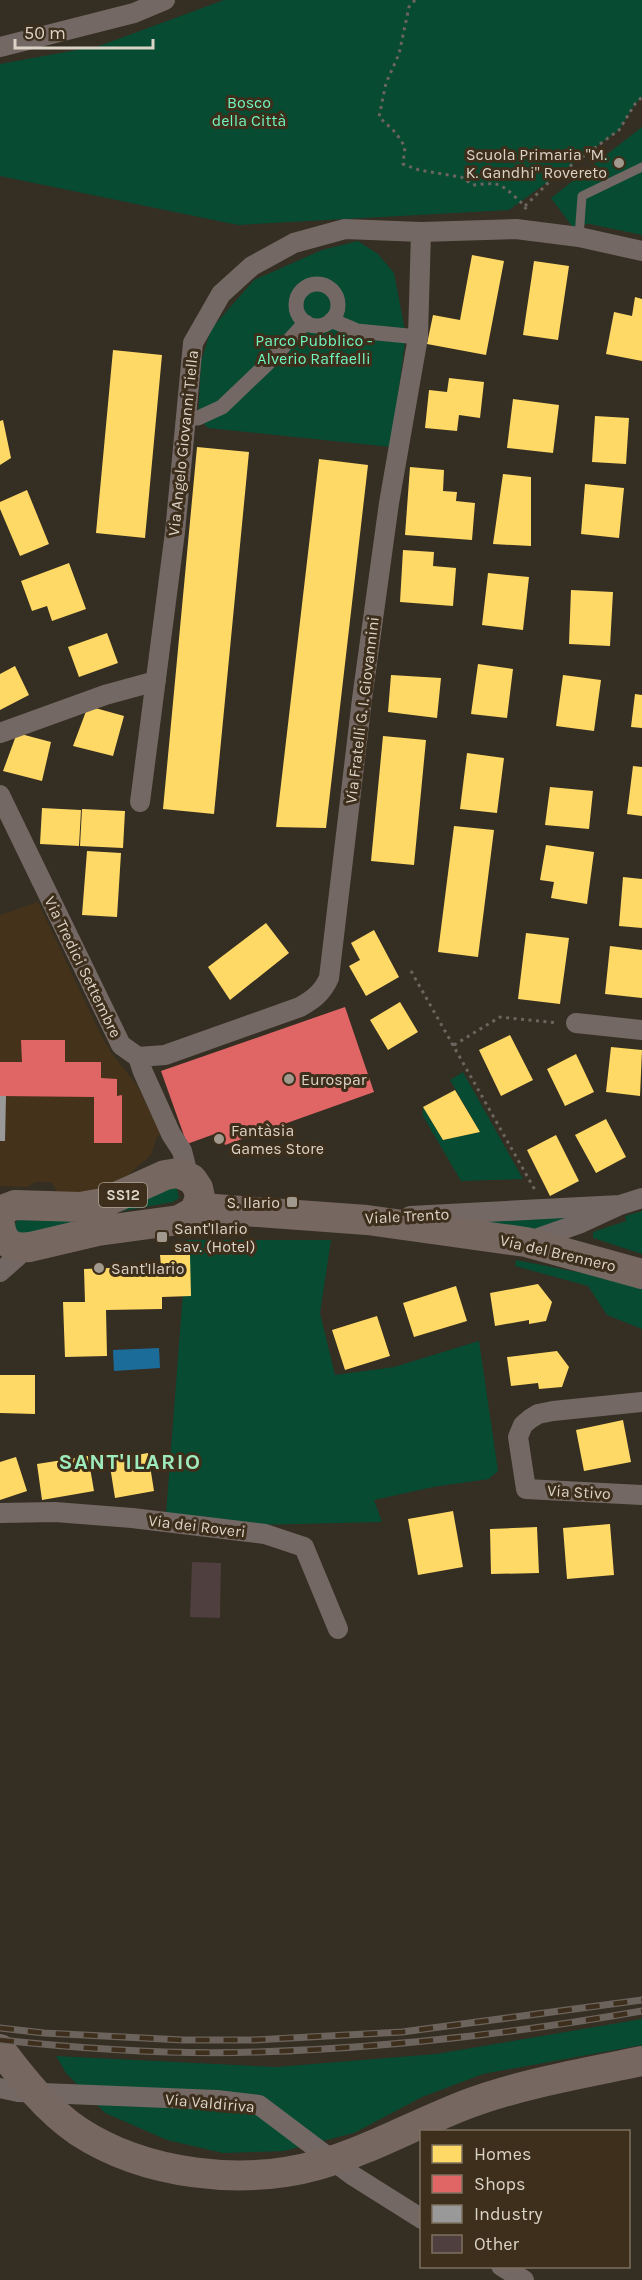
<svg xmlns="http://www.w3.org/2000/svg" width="642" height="2280" viewBox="0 0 642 2280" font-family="Karla,sans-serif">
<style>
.built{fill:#44331a}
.green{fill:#074b33}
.water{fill:#1c6c99}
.homes{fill:#ffd966}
.shops{fill:#e06666}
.industry{fill:#999}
.building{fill:#503f3f}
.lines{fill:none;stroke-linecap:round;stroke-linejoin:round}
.path{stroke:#6c645e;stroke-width:3;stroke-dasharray:3 4.5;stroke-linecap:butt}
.service{stroke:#746864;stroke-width:9}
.pedestrian{stroke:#746864;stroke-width:15}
.minor{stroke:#746864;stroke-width:20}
.primary{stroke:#766761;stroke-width:30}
.rail-casing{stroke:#6c635d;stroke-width:7}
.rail{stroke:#3d2f1b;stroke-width:4.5;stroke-dasharray:14;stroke-linecap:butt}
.poi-dot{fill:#a2998e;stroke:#3d2f1b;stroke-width:2}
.labels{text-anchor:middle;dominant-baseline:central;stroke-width:6;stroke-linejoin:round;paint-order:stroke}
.shield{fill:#3d2f1b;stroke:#aca293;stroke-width:1.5}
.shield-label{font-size:15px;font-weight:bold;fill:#dcd3c7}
.park-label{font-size:16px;fill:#6ff5be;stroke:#3d2f1b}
.poi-label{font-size:16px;fill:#dcd3c7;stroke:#3d2f1b;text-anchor:start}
.street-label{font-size:16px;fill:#dcd3c7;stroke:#3d2f1b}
.district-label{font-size:22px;font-weight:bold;letter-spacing:1.5px;fill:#9eebbd;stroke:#3d2f1b}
</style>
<rect width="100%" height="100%" fill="#352e23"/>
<!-- built -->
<path class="built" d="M38 902 100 1033 112 1054 137 1085 161 1135 157 1136 151 1155 129 1174 106 1187 76 1194 58 1193 51 1182H35L28 1187 0 1186V915Z"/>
<!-- green -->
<path class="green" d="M224 0H642V97L635 104 619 130 509 210 238 225 0 176V64L99 46Z
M642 127V235L590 224 581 225 574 229 551 198Z
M358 241 378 254 394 273 406 336 391 447 208 428 198 418 201 362 211 329 254 280 322 250Z
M463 1072 523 1179 461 1181 423 1116V1107L443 1140 480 1132 450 1080Z
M174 1187 177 1189 179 1198 173 1202 123 1211 18 1236 14 1225 18 1220 63 1221Z
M642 1211V1254L593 1238V1232L626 1221 625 1216Z
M584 1216 530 1230 469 1219Z
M187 1240H331L320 1313 335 1375 394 1367 479 1341 498 1471 489 1479 433 1487 374 1500 382 1522 165 1527Z
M516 1260 598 1276 642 1289V1329L607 1315 588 1286 515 1266Z
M642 2019V2045L483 2074 422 2097 354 2133 284 2151 223 2153 167 2140 105 2113 66 2073 56 2056 276 2067 436 2054Z"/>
<!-- water -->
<path class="water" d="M159 1348 160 1368 114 1371 113 1350Z"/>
<!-- homes -->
<path class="homes" d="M472 255 504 261 486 355 427 344 433 315 460 320Z
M534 261 569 266 558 340 523 335Z
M635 297 642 299V361L606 354 614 312 632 316Z
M113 350 162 355 145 538 96 533Z
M449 378 484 382 480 418 459 415 457 431 425 428 429 390 447 392Z
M513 399 559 405 553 453 507 448Z
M595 416 629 418 626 464 592 462Z
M3 420 11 458 0 465V421Z
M197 447 249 452 214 814 163 809Z
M319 459 368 465 326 828 276 827Z
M410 467 444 470 443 491 457 492 456 501 475 503 472 540 405 535Z
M503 474 531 477V546L493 544Z
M585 484 624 488 619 538 581 534Z
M27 490 49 544 20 556 0 509V502Z
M403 550 434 552 433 566 456 568 453 606 400 602Z
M69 563 86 609 52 621 47 606 32 611 21 581Z
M488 573 529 577 523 630 482 625Z
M571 590 613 592 610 646 569 644Z
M107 633 118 663 79 677 68 647Z
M478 664 513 669 507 718 471 714Z
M15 666 29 695 0 710V674Z
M391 675 441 678 437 718 388 712Z
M563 675 601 680 594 731 556 726Z
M635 694 642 695V728L631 727Z
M88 706 124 716 113 756 73 746Z
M17 733 51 742 42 781 3 771Z
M383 736 426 740 414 865 371 861Z
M467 753 504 758 497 813 460 809Z
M633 766 642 767V816L627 814Z
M550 787 593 791 589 829 545 825Z
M42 808 81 810 79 846 40 844Z
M82 809 125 811 123 848 80 846Z
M454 826 494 830 478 957 438 952Z
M546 845 594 852 587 904 551 898 554 882 540 880Z
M87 851 121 853 117 917 82 915Z
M623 877 642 879V928L619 926Z
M266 923 289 953 230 1000 208 967Z
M374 930 399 977 366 996 349 966 360 960 351 943Z
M526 933 569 938 560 1004 518 999Z
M610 946 642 950V998L605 994Z
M400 1002 418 1032 388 1050 370 1020Z
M510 1035 533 1080 501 1096 479 1050Z
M611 1047 642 1050 640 1096 606 1092Z
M576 1054 594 1092 565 1106 547 1069Z
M455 1090 480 1132 443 1140 423 1107Z
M606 1119 626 1157 596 1173 575 1135Z
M556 1135 579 1181 550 1196 527 1150Z
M160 1255H190L191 1296 162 1297V1309L106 1310 107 1356 65 1357 63 1302H85L84 1269 161 1266Z
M538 1284 552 1302 546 1321 529 1324V1320L495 1326 490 1293Z
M456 1286 467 1321 414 1337 403 1303Z
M377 1316 390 1356 345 1370 332 1330Z
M557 1351 569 1367 562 1387 539 1389 538 1383 511 1386 507 1357Z
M0 1375H35V1414L0 1413Z
M623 1420 631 1462 584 1471 576 1430Z
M148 1453 154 1491 115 1498 109 1460Z
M88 1456 94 1491 42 1500 37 1464Z
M16 1457 27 1491 0 1500V1462Z
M453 1511 463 1567 418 1575 408 1519Z
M610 1524 614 1575 567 1579 563 1528Z
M537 1527 539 1573 491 1574 490 1529Z"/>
<!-- shops -->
<path class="shops" d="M345 1007 374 1092 225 1145 220 1132 187 1144 161 1071Z
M21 1040H65V1062H101V1078L117 1079V1096L122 1095V1143H94V1097L0 1096V1062H22Z"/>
<!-- industry -->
<path class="industry" d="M0 1096H6L5 1141H0Z"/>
<!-- building -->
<path class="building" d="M192 1562 221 1563 220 1618 190 1617Z"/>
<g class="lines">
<!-- path -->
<path class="path" d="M415 0 409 7 399 54 386 83 379 117 396 133 405 147 403 164 419 170 461 177 473 185C493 183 499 181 514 196 520 201 524 205 528 212
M525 206 550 181 619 130 635 104 642 97
M411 971 535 1190
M454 1045 500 1017 558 1023"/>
<!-- service -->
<path class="service" d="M579 237 582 196 642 167"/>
<!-- pedestrian -->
<path class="pedestrian" d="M296 305a21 21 0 1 1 42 0a21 21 0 1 1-42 0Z
M331 320 357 331 418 337
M186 418H198L222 407 269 362 306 322"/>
<!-- minor -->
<path class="minor" d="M0 47 134 13 165 0
M0 733 105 695 156 681
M0 795 121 1045 138 1057 143 1072 171 1134 182 1151 189 1178
M140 802 175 532 193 343 221 294 252 266 294 243 345 229 421 232 516 229 579 237 642 251
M576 1023 642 1030
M138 1057 165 1055 300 1007C314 999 322 993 329 978L362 699 389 503 418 337 421 232
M410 1216 620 1205
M527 1242 581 1223 620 1205 642 1198
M0 1272 17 1257 20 1248
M642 1402 553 1411 538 1414 530 1419 523 1425 518 1437 526 1489 642 1495
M0 1513 55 1512 132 1518 265 1534 304 1547 338 1629
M0 2088 18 2092 217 2100 259 2105 352 2175 422 2219
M501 2266 524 2280"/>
<!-- primary -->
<path class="primary" d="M195 1211 215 1209 367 1220 526 1242 642 1274
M0 1216 2 1210 15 1205 80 1207 103 1203 165 1175 178 1173 192 1179 198 1188 200 1197 195 1211 179 1220 98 1231 30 1247C13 1249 3 1244 0 1225
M0 2049C22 2078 47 2110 78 2131 145 2175 242 2186 318 2165 371 2150 419 2122 470 2103 525 2083 585 2073 642 2061"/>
<defs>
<path id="rail" d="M0 2028 44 2033 183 2040H254L402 2032 642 2000
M0 2040C85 2049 173 2055 258 2052 386 2048 516 2033 642 2011"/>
</defs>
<!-- rail casing -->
<use href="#rail" class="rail-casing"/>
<!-- rail -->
<use href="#rail" class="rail"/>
</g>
<!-- markers -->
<g class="poi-dot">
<circle cx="619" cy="163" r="6"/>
<circle cx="289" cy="1079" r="6"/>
<circle cx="219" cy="1139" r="6"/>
<rect x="286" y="1196" width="12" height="12" rx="3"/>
<rect x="156" y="1231" width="12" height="12" rx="3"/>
<circle cx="99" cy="1268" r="6"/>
</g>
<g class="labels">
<!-- shield labels -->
<rect class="shield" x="99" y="1183" width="48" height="24" rx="4.5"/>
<g class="shield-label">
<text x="123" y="1195">SS12</text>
</g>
<!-- park labels -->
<g class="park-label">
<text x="249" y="102">Bosco<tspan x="249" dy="18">della Città</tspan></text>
<text x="314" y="340">Parco Pubblico -<tspan x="314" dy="18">Alverio Raffaelli</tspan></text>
</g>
<!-- poi labels -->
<g class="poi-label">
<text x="607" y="154" text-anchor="end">Scuola Primaria "M.<tspan x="607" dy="18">K. Gandhi" Rovereto</tspan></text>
<text x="301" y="1079">Eurospar</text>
<text x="231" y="1130">Fantàsia<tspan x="231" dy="18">Games Store</tspan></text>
<text x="280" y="1202" text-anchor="end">S. Ilario</text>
<text x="174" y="1228">Sant'Ilario<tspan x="174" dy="18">sav. (Hotel)</tspan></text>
<text x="111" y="1268">Sant'Ilario</text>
</g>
<!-- street labels -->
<g class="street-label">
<text transform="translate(183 443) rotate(-84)">Via Angelo Giovanni Tiella</text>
<text transform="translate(362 710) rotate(-83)">Via Fratelli G. I. Giovannini</text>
<text transform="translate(83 967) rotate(64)">Via Tredici Settembre</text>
<text transform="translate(407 1216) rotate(-3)">Viale Trento</text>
<text transform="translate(558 1253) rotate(13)">Via del Brennero</text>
<text transform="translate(579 1492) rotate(3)">Via Stivo</text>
<text transform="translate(197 1526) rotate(7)">Via dei Roveri</text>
<text transform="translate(210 2103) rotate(5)">Via Valdiriva</text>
</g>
<!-- district labels -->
<g class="district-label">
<text x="130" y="1462">SANT'ILARIO</text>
</g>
</g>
<!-- legend -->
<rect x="420" y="2130" width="210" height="138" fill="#3d2f1b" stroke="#7d7160" stroke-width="1.5"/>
<rect x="432" y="2145" width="30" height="18" fill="#ffd966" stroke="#7d7160" stroke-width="1.5"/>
<text x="474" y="2160" font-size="18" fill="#dcd3c7">Homes</text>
<rect x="432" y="2175" width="30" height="18" fill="#e06666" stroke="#7d7160" stroke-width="1.5"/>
<text x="474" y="2190" font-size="18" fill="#dcd3c7">Shops</text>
<rect x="432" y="2205" width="30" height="18" fill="#999999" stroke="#7d7160" stroke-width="1.5"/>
<text x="474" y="2220" font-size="18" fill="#dcd3c7">Industry</text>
<rect x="432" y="2235" width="30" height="18" fill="#503f3f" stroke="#7d7160" stroke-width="1.5"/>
<text x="474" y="2250" font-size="18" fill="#dcd3c7">Other</text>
<!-- scale -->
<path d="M15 39v9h138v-9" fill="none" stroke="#dcd3c7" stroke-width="3"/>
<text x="24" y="39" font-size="18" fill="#dcd3c7" stroke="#3d2f1b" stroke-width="4.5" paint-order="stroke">50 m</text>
</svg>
